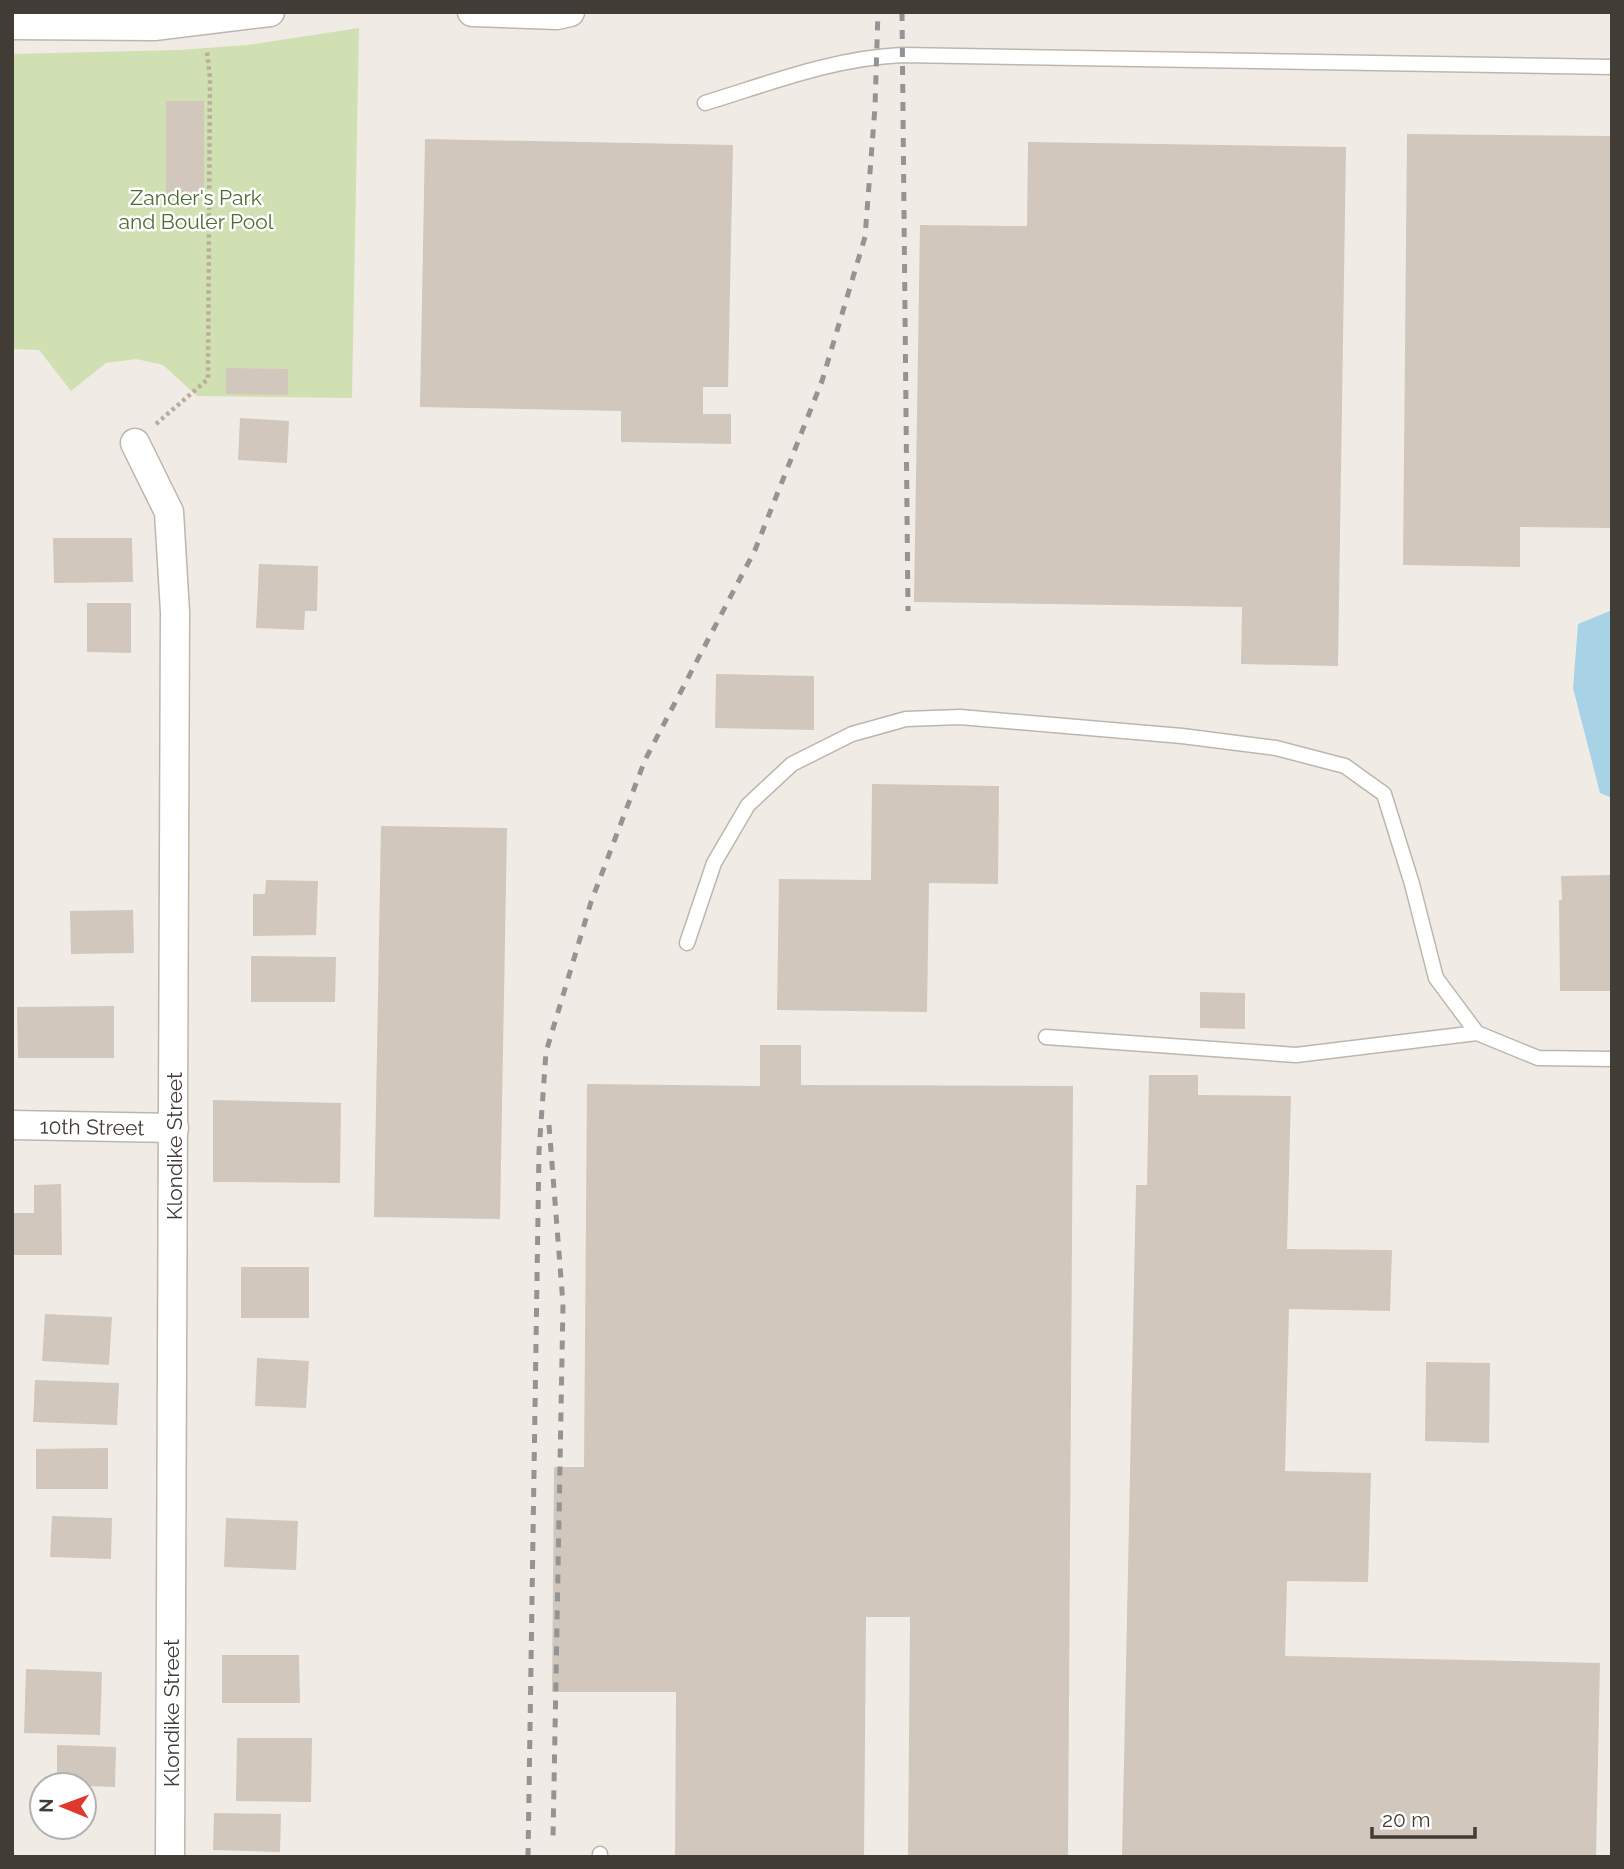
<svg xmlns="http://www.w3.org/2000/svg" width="1624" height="1869" viewBox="0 0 1624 1869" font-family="Raleway,sans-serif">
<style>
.green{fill:#d0e0b2}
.water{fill:#a8d3e7}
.building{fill:#d1c7bc}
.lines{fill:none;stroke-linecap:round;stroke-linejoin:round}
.lane-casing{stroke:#beb6ac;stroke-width:17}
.street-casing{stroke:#beb6ac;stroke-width:31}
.path{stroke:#bbad9c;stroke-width:4.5;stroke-dasharray:3.5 3.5;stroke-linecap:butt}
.lane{stroke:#fff;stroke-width:14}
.street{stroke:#fff;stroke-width:28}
.rail{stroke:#949494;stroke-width:5;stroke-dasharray:9 9;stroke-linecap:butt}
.labels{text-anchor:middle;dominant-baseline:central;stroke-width:5;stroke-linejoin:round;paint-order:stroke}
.park-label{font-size:21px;fill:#4c6d30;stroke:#fff}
.street-label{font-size:21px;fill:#423c36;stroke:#fff}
</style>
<rect width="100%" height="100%" fill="#f0ece5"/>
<!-- green -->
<path class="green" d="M359 28 352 398 197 396 163 365 136 359 106 363 71 391 39 350 12 349V54L178 50 247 45Z"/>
<!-- water -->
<path class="water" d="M1612 610V798L1600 793 1573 688 1578 624Z"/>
<!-- building -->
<path class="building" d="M166 101H204V197L166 196Z
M1407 134 1612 136V528L1520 527V567L1403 565Z
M425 139 733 145 728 387H703V414H731V444L621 442V411L420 407Z
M1028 142 1346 147 1338 666 1241 664 1242 607 914 602 920 225 1027 226Z
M226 368 288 369V395L226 394Z
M240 418 289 421 287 463 238 460Z
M53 538H132L133 582 54 583Z
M259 564 318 566 317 611H305L304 630 256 628Z
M87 603H131V653L87 652Z
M716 674 814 676V730L715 728Z
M872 784 999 786 998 884 929 883 927 1012 777 1010 779 879 871 880Z
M381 826 507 828 500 1219 374 1217Z
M1612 875V991H1560L1559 900H1562L1561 876Z
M266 880 318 881 316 935 253 936V894H265Z
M133 910 134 953 71 954 70 911Z
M251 956 336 957 335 1002H251Z
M1200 992 1245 993V1029L1200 1028Z
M114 1006V1058H18L17 1007Z
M760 1045H801V1085L1073 1086 1068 1857H908L910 1617H866L864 1857H675L676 1692H552L554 1467H584L587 1084 760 1086Z
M1149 1075H1198V1095L1291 1096 1287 1249 1392 1250 1390 1311 1289 1309 1285 1471 1371 1473 1368 1582 1287 1581 1285 1656 1600 1663 1596 1857H1122L1136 1185H1147Z
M213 1100 341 1103 340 1183 213 1182Z
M61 1184 62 1255H12V1213H34V1185Z
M241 1267H309V1318H241Z
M45 1314 112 1317 109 1365 42 1361Z
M257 1358 309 1361 306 1408 255 1406Z
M1426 1362 1490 1363 1489 1443 1425 1441Z
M35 1380 119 1383 117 1425 33 1422Z
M108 1448V1489H36V1449Z
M52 1516 112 1518 111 1559 50 1557Z
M226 1518 298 1521 296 1570 224 1567Z
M222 1655H299L300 1703H222Z
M26 1669 102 1672 100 1735 24 1733Z
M237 1738H312L311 1802 236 1801Z
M57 1745 116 1747 115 1787 57 1785Z
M214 1813 281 1814 280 1852 213 1850Z"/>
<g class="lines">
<defs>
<path id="lane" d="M705 103C770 83 834 58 902 55L1612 67
M687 943 714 863 748 805 792 764 852 734 906 719 960 717 1182 736 1276 748 1345 766 1384 794 1412 884 1436 978 1477 1033 1538 1058 1612 1059
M1046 1037 1296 1055 1477 1033
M600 1857V1854"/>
<g id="street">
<path d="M472 12 557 15 570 12"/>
<path d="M12 25 154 26 270 12"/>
<path d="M135 443 169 512 175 612 170 1857"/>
<path id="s1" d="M12 1125 174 1128"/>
</g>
</defs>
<!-- lane casing -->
<use href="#lane" class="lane-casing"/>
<!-- street casing -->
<use href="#street" class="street-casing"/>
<!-- path -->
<path class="path" d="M156 424 208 379 210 78 207 51"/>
<!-- lane -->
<use href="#lane" class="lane"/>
<!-- street -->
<use href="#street" class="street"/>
<!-- rail -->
<path class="rail" d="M902 12 908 611
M549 1125 563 1304 553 1838
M528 1857 539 1151 546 1052 591 902 645 760 755 550 822 381 865 237 875 107 878 12"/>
</g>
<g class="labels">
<!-- park labels -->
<g class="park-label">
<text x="196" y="197">Zander's Park<tspan x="196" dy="24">and Bouler Pool</tspan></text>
</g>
<!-- street labels -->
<g class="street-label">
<text stroke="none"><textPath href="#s1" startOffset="80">10th Street</textPath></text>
<text transform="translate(174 1146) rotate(-90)">Klondike Street</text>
<text transform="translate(171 1713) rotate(-90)">Klondike Street</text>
</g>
</g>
<!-- border -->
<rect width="1624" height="1869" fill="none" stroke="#423c36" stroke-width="28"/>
<!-- north arrow -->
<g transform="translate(63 1806) rotate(271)"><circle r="33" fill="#ffffff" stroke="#b3b1af" stroke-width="2"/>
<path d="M0-5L12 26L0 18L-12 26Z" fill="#e1382c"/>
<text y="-10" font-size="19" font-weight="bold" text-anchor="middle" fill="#423c36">N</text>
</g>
<!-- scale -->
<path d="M1372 1827v10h103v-10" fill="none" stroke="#423c36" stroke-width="3.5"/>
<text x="1382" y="1827" font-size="21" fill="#423c36" stroke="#ffffff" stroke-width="5" paint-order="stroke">20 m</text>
</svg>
